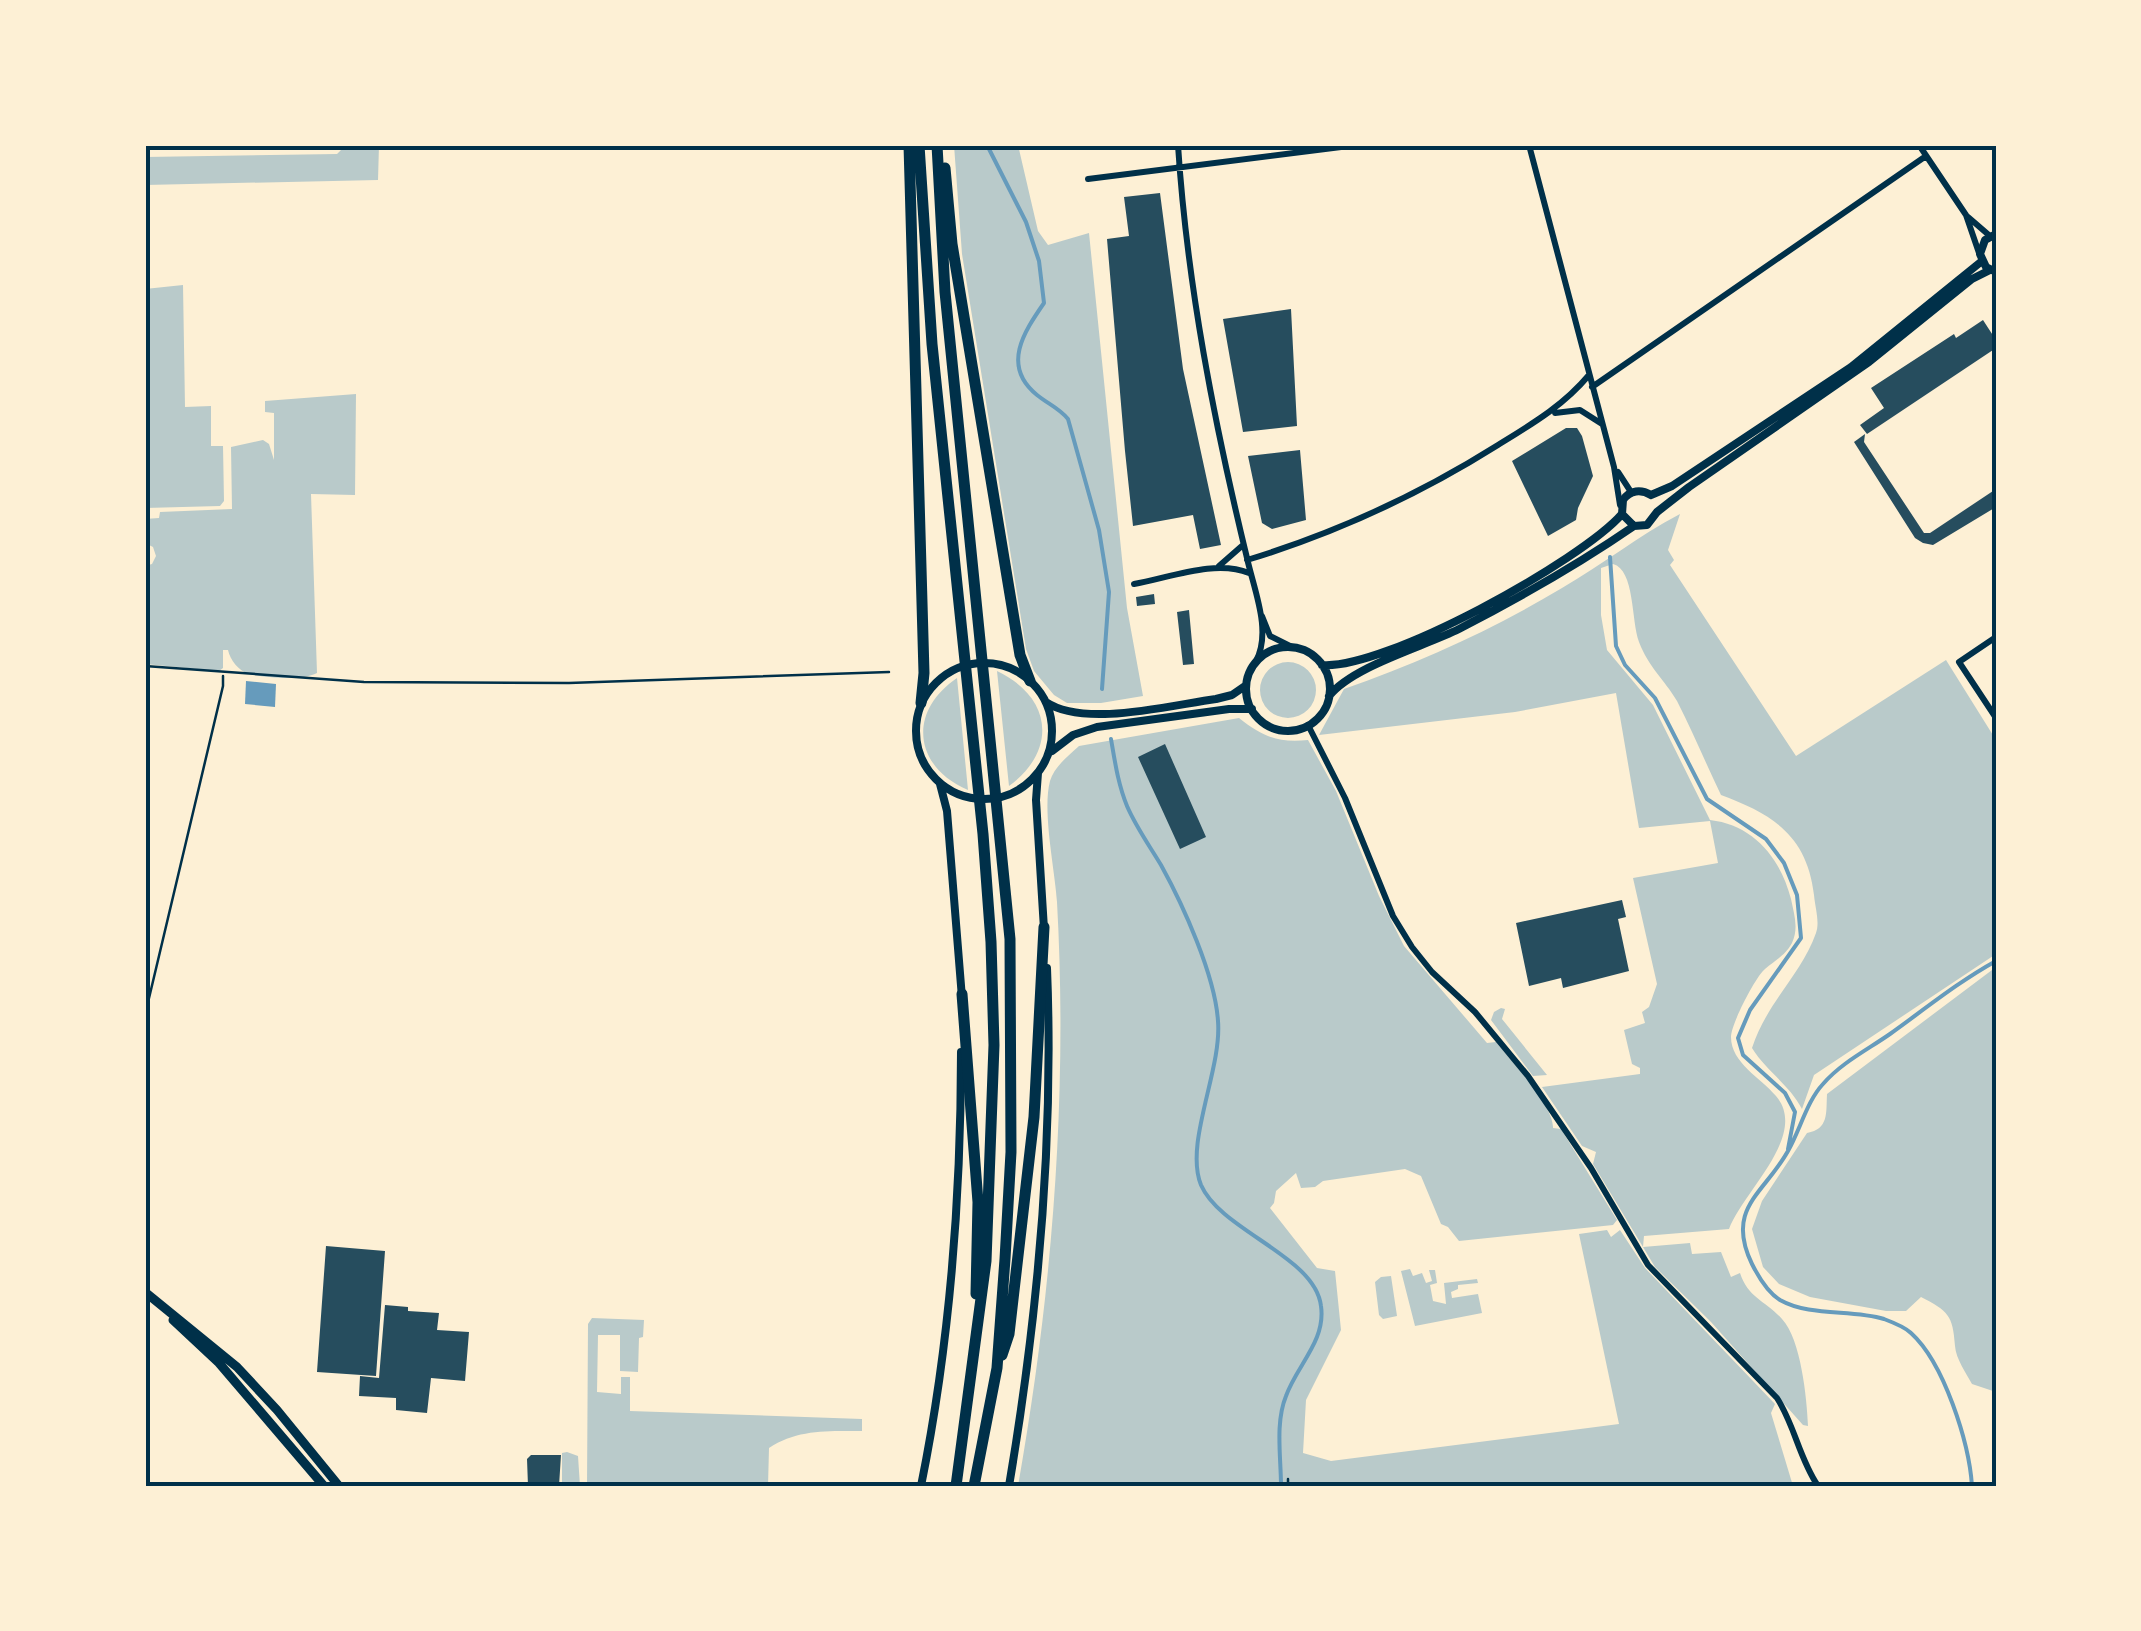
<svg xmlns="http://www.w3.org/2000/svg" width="2141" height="1631" viewBox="0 0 2141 1631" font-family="Roboto,sans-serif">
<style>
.green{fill:#b9caca}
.water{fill:#669bbc}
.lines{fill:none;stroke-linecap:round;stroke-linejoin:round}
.stream{stroke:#669bbc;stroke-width:4}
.building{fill:#264d5e}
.path{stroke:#003049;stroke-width:2.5}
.minor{stroke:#003049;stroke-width:6}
.tertiary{stroke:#003049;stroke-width:8}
.secondary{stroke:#003049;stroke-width:9}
.motorway{stroke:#003049;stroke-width:11}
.neatline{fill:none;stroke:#003049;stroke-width:4}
</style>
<rect width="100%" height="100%" fill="#fdf0d5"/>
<!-- green -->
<path class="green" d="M346 145H379L378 180 145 185V157L337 154Z
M954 145H1018L1038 231 1048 245 1089 233 1127 608 1143 696 1101 703H1067L1054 695 1034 671 1026 649 962 254Z
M183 285 185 407 211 406V446H223L224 501 220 506 145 508V289Z
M356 394 355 495 311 494 317 673C302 681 266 678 249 674 239 671 230 660 228 650H223V668L219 671 145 664V566L152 564 156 556 153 547 145 543V519L159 518 160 512 232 509 231 447 263 440 269 444 274 460V413L265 412V401Z
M1680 514 1668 550 1674 560 1670 565 1796 756 1946 660 1996 740V954L1814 1075 1802 1109C1789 1084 1766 1071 1752 1048 1767 1002 1801 975 1816 933 1820 922 1815 907 1814 895 1807 835 1772 814 1721 795 1706 764 1693 732 1677 701 1664 679 1649 668 1639 642 1631 620 1635 570 1613 564L1601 568V615L1607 650 1653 705 1710 820C1753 825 1780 857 1791 899 1794 914 1799 928 1792 943 1785 956 1775 960 1765 969 1756 976 1731 1024 1731 1037 1731 1063 1761 1078 1776 1096 1809 1135 1744 1190 1729 1229L1644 1236 1643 1247 1690 1243 1692 1254 1721 1252 1731 1277 1740 1273C1748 1298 1766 1301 1782 1319 1801 1339 1807 1399 1808 1426L1803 1425 1711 1322 1655 1267 1593 1164 1596 1152 1582 1146 1542 1087 1640 1074V1068L1632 1064 1624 1030 1645 1023 1642 1012 1649 1007 1657 984 1633 878 1718 863 1710 821 1639 828 1616 693 1515 712 1319 735 1344 689C1421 662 1492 630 1562 588 1602 565 1638 536 1680 514Z
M1260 690a28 28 0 1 1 56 0a28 28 0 1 1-56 0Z
M997 671C1052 697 1058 750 1009 786Z
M957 678 968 790C914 767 907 712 957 678Z
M1239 718C1263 737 1278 743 1308 740L1336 791 1379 896 1404 946 1487 1043 1496 1042C1512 1062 1554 1106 1553 1128L1561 1129 1617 1220 1613 1225 1459 1241 1448 1227 1441 1224 1421 1176 1405 1169 1323 1181 1315 1187 1301 1188 1296 1173 1276 1191 1274 1203 1270 1208 1317 1268 1335 1271 1341 1330 1306 1400 1303 1453 1331 1461 1619 1424 1579 1234 1607 1230 1611 1237 1620 1230 1645 1268 1775 1404 1771 1413 1793 1486H1018C1052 1294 1068 1097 1057 902 1055 870 1042 811 1050 781 1054 767 1068 756 1079 746Z
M1996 967V1392L1972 1384C1966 1373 1956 1359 1955 1346 1953 1315 1948 1311 1921 1297L1906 1311H1886L1810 1297 1779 1284 1763 1267 1752 1229 1762 1201 1807 1133C1829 1129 1826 1113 1827 1094Z
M1501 1008 1505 1009 1502 1019 1547 1075 1533 1076 1491 1020 1494 1012Z
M1410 1269 1413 1276 1422 1273 1426 1283 1432 1281 1429 1270H1435L1437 1283 1430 1285 1433 1301 1446 1304 1444 1283 1477 1279 1478 1283 1458 1285V1289L1451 1292 1452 1298 1478 1294 1482 1313 1415 1326 1401 1271Z
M1391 1276 1397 1316 1383 1319 1379 1315 1375 1282 1381 1277Z
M592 1318 644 1320 643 1337 639 1338 638 1372 620 1371V1335H598L597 1392 621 1394V1377H630V1411L862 1419V1431C829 1431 797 1429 769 1448L768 1486H587L588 1324Z
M567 1452 578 1456 580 1486H562V1453Z"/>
<!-- water -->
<path class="water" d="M246 681 276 684 275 707 245 704Z"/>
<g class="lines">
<!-- stream -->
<path class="stream" d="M987 145 1026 222 1039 261 1044 303C1024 332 1001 366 1037 395 1048 404 1059 408 1068 419L1099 530 1109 592 1102 689
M1610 557 1616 646 1625 665 1655 698 1707 799 1766 839 1784 863 1797 895 1801 938 1750 1010 1738 1038 1743 1055 1785 1093 1795 1112 1788 1149
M1111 739C1115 762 1118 784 1127 806 1136 827 1149 845 1161 865 1183 905 1215 975 1218 1021 1222 1070 1184 1143 1201 1185 1221 1231 1315 1256 1321 1306 1326 1341 1297 1365 1286 1396 1275 1423 1281 1457 1281 1486
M1972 1486C1969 1442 1944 1363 1911 1333 1905 1327 1892 1322 1884 1319 1852 1309 1810 1317 1780 1300 1767 1292 1758 1276 1752 1264 1725 1208 1764 1194 1788 1151 1800 1130 1807 1101 1823 1084 1841 1063 1867 1050 1890 1034 1925 1009 1958 982 1996 961"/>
</g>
<!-- building -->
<path class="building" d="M1160 193 1183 369 1221 545 1200 549 1193 515 1133 526 1125 451 1107 239 1129 236 1124 197Z
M1291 309 1297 426 1243 432 1223 319Z
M1983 320 1994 337 1996 336V348L1867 434 1860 425 1884 408 1871 388 1954 334 1956 338Z
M1566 428H1577L1582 436 1593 476 1578 508 1576 520 1548 536 1512 461Z
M1865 434 1864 442 1924 533H1930L1996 489V507L1933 545 1923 543 1915 538 1854 442Z
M1300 450 1306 520 1272 529 1262 523 1248 456Z
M1154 594 1155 604 1137 606 1136 597Z
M1189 610 1194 664 1183 665 1177 612Z
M1165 744 1206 837 1180 849 1138 757Z
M1622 900 1626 917 1618 919 1629 971 1563 988 1561 978 1529 986 1516 923Z
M326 1246 385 1251 376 1376 317 1372Z
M385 1305 408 1307V1311L439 1313 437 1330 469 1332 465 1381 431 1378 427 1413 396 1410V1398L359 1396 360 1376 379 1378Z
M531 1455H561L559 1486H528L527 1459Z"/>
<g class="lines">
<!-- path -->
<path class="path" d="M145 666 364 682 569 683 889 672
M145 1015 223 686V676
M1288 1486V1479"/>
<!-- minor -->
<path class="minor" d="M1178 145C1187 284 1214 422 1247 558 1254 590 1272 631 1256 661
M1529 145 1614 467 1620 505
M1919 145 1966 215 1979 253
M1088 179 1357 145
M1968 217 1990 236
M1592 387 1926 156
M1555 413 1580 410 1602 424
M1618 472 1631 492
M1247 560C1336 533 1420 494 1498 445 1532 424 1563 406 1589 375
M1219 566 1243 545
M1134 584C1169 578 1215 559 1249 573
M1262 616 1270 636 1292 647
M1996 637 1959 662 1996 718
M1308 725 1345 798 1393 916 1412 947 1432 972 1475 1012 1528 1076 1591 1168 1648 1265 1777 1398C1795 1426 1799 1458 1818 1486"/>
<!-- tertiary -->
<path class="tertiary" d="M1996 234 1985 240 1980 254 1986 267 1996 272
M1651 495 1672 486 1851 367 1982 261
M1634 526 1622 514 1623 500C1630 490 1641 489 1651 495
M1246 689a42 42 0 1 1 84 0a42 42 0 1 1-84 0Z
M916 731a68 68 0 1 1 136 0a68 68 0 1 1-136 0Z
M1322 665C1384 670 1581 561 1622 514
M1329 696C1353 666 1423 647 1459 629 1519 598 1579 564 1634 526L1647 525 1657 512 1689 487 1869 362 1972 279 1990 270
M1046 702C1084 728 1171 705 1216 699L1232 695 1245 686
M1052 751 1073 735 1097 727 1229 709H1252
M1038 773 1036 800 1044 929
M940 784 947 811 962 998
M921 1486C950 1343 961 1198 961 1052
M1009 1486C1038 1315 1054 1141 1047 968"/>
<!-- secondary -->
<path class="secondary" d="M145 1292 237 1367 277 1410 339 1486
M173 1320 219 1363 324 1486"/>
<!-- motorway -->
<path class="motorway" d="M909 145 924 673 921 703
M919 145 932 344 983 834 991 942 994 1045 986 1261 956 1486
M937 145 945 292 1010 939 1011 1152 1005 1259 997 1368 974 1486
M945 168 952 244 1020 655 1030 681
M962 994 978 1202 976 1294
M1002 1355 1009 1334 1034 1117 1044 927"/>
</g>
<!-- border -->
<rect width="2141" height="1631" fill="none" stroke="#fdf0d5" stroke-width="295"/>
<rect x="148" y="148" width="1846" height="1336" class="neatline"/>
</svg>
